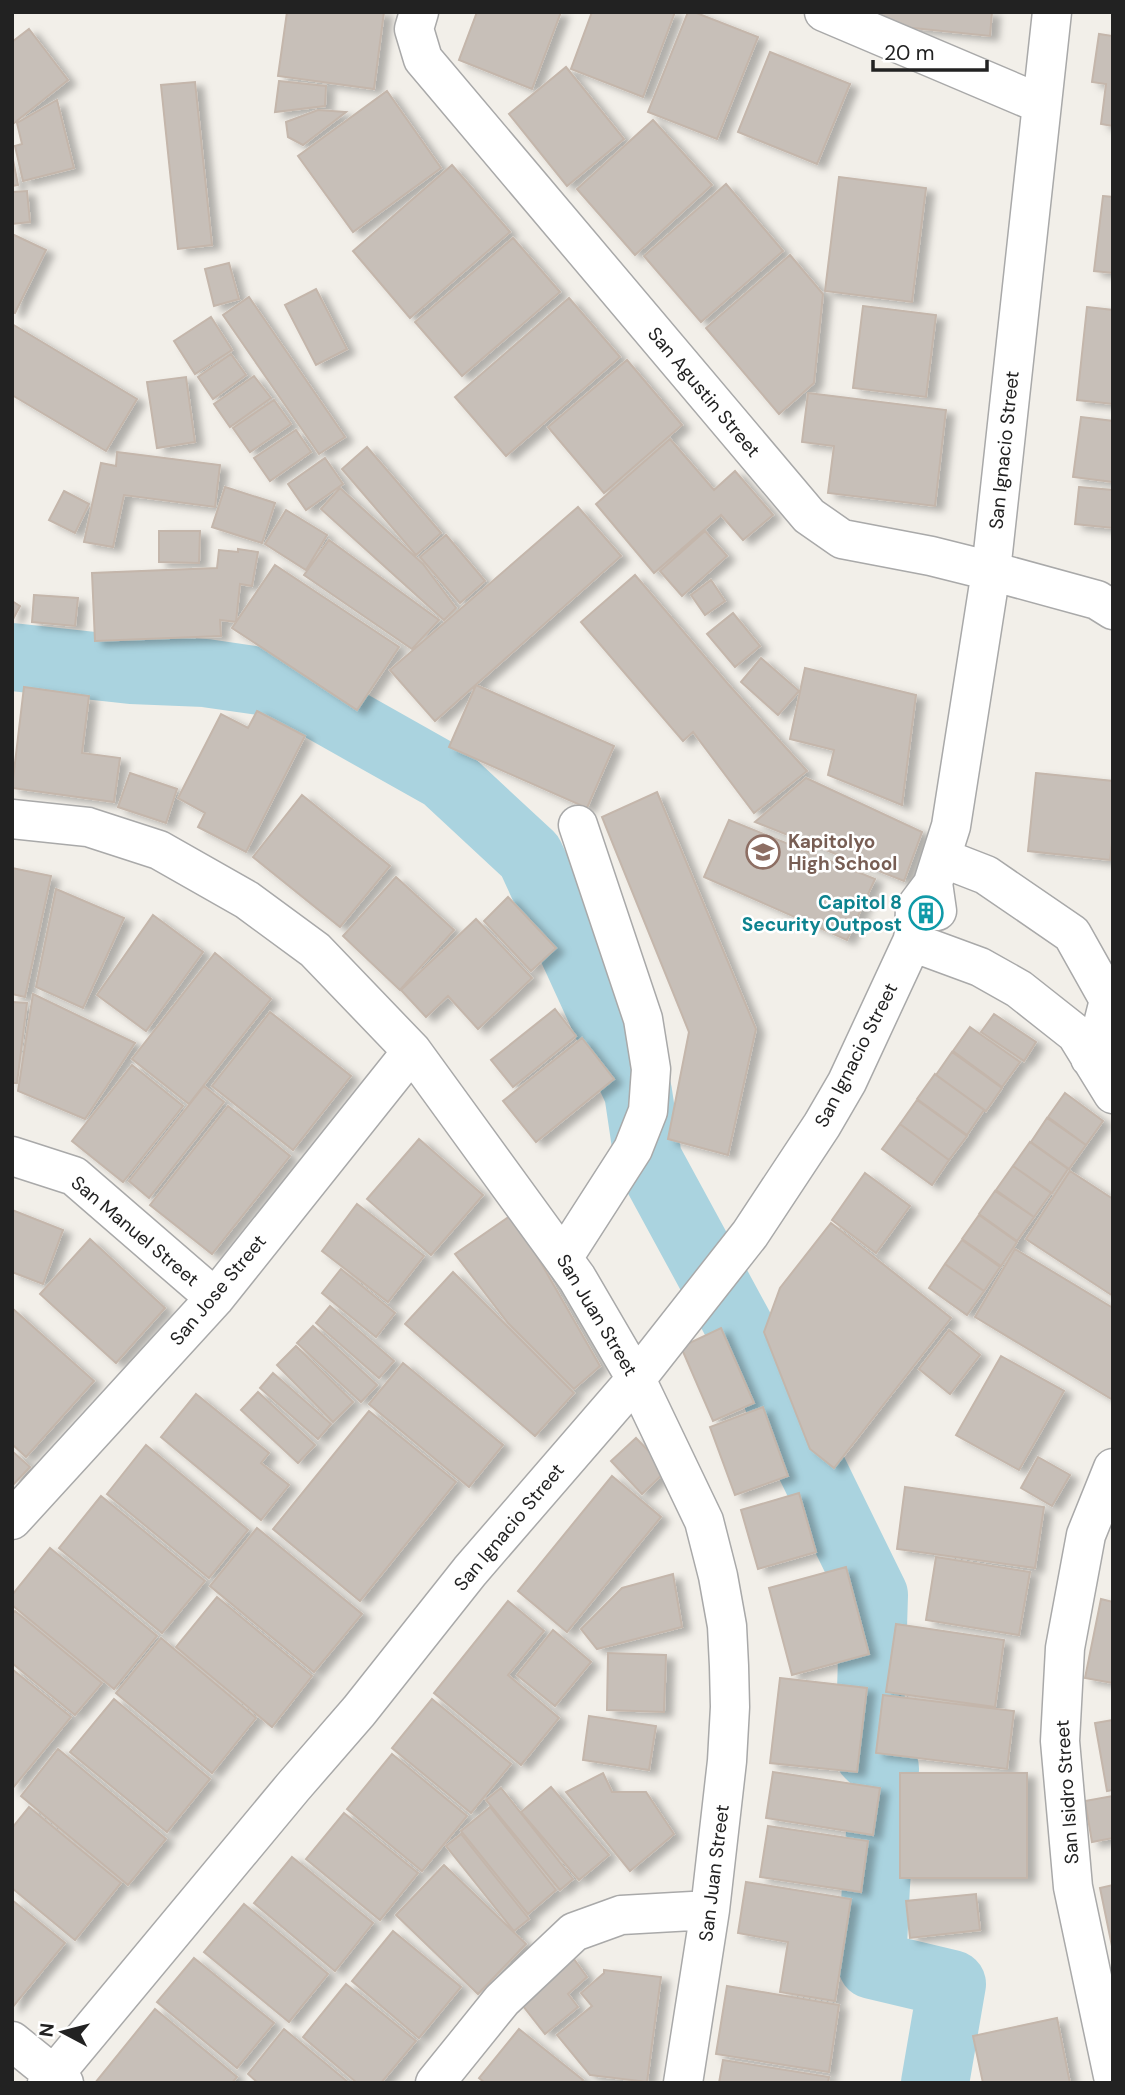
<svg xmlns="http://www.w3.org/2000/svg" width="1125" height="2095" viewBox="0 0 1125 2095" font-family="'DM Sans',sans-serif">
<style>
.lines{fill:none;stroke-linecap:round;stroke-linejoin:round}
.river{stroke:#aad3df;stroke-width:68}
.building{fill:#c7bfb8;stroke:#c4b6ab;stroke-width:2;filter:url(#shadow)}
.minor-casing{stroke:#a9a9a9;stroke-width:41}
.minor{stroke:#fff;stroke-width:38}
.labels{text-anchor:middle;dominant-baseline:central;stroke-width:5;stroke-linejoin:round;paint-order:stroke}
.street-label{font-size:19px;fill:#222;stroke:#fff}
.education-label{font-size:19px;font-weight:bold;fill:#785e54;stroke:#fff;text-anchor:start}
.culture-label{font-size:19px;font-weight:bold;fill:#0d838f;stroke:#fff;text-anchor:end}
</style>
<defs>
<filter id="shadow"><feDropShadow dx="8" dy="4.5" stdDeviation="3.5" flood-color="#0004"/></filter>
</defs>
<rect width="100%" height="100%" fill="#f2efe9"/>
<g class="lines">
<!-- river -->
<path class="river" d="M12 657 131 670 205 673 280 684 445 777 530 856 638 1092 648 1159 772 1387 874 1595 869 1754 885 1769 876 1885 872 1965 952 1984 935 2083"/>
</g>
<!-- building -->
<path class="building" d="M287 12H384L374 89 278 76Z
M477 12H561L532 89 459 60Z
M592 12H675L643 97 571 69Z
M688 12H694L758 37 717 139 648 112Z
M867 12H992L990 36 865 23Z
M29 29 68 80 13 124 12 42Z
M1113 33V126L1101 124 1106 84 1092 82 1099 34 1112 36Z
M770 52 850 84 817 164 738 132Z
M566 67 624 139 567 186 509 114Z
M279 81 326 86 325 106 275 112Z
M195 82 212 245 178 249 161 85Z
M387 91 441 168 353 232 298 156Z
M57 100 74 168 23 181 15 146 22 144 17 123Z
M318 110 346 112 303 145 288 137 286 122Z
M653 120 712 185 635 255 577 189Z
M12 155 18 185 12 186Z
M452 165 510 232 410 318 353 251Z
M839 177 926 188 912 302 825 291Z
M726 184 783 251 701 322 644 256Z
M27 191 30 222 12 224V192Z
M1103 196 1113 197V273L1094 271Z
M12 234 46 250 15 313 12 312Z
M513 238 560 292 462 376 415 322Z
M790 255 823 294 814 383 779 414 706 328Z
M229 263 239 299 214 306 205 269Z
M316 289 347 349 316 365 285 305Z
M249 297 345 437 319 454 223 315Z
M569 298 620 357 506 456 455 397Z
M863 306 936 315 926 397 853 388Z
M1087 307 1113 310V404L1077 400Z
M211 317 232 350 195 374 174 341Z
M12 324 137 399 106 451 12 395Z
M231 354 246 375 213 399 198 377Z
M627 360 682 425 604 493 548 427Z
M254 376 271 398 230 427 214 404Z
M186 377 195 442 157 448 147 382Z
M808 393 946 410 935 506 828 493 834 446 802 442Z
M274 400 291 424 250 452 233 428Z
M1081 417 1113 421V482L1073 477Z
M296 430 311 452 270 481 254 458Z
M670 439 714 490 735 471 773 515 743 540 721 515 654 573 596 504Z
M367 447 441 533 416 555 342 469Z
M117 452 220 465 215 507 124 495 113 547 84 542 101 463 116 466Z
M325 458 343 484 306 510 288 484Z
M225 487 275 503 262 543 212 527Z
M1079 487 1113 490V528L1075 524Z
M340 488 423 564 456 608 444 620 321 509Z
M64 491 89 504 75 533 49 520Z
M578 507 621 556 435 721 390 670Z
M286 510 327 535 306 570 265 544Z
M159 531H200L199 563 159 562Z
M705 531 727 556 682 596 660 571Z
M446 535 485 581 460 603 420 557Z
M329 540 439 620 412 649 304 575Z
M238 549 258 552 252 586 240 584 236 622 220 620 221 636 95 641 92 573 217 568 219 550 238 552Z
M275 565 399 647 357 710 232 628Z
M635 575 728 684 807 771 754 813 693 732 683 741 581 622Z
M711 580 725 601 705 615 691 595Z
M34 595 78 598 75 626 32 622Z
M12 601 20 606 12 621Z
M733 613 760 646 735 667 707 634Z
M761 658 799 691 778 715 741 682Z
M805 668 916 695 902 805 828 775 834 750 790 739Z
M476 685 614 746 587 808 449 747Z
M24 687 89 696 82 753 120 758 114 802 12 788Z
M257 711 305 736 246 852 198 827 205 813 178 798 221 714 248 728Z
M130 773 177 789 166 823 118 807Z
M1036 773 1113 781V834L1110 860 1028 851Z
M806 778 922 832 904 881 755 822Z
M657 792 756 1029 728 1155 668 1139 689 1032 602 817Z
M302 795 390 866 340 927 253 857Z
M729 820 875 879 847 940 704 877Z
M12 868 51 876 25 997 12 994Z
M396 877 454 930 400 990 343 936Z
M56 889 124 918 83 1008 36 987Z
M508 897 556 948 531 971 484 921Z
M153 915 203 952 146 1031 97 995Z
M476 919 532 978 478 1029 448 996 426 1017 401 990Z
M215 953 271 999 189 1104 132 1059Z
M33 994 135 1043 85 1119 18 1091Z
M12 1002 27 1003 17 1083H12Z
M555 1009 576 1036 513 1087 491 1060Z
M270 1012 351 1076 293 1150 212 1086Z
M994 1014 1036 1042 1024 1061 981 1032Z
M970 1027 1020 1062 1002 1087 953 1051Z
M582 1038 614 1079 536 1142 503 1101Z
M952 1052 1002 1088 986 1111 936 1075Z
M132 1065 183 1106 123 1182 72 1141Z
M935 1074 984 1110 967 1135 917 1099Z
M204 1086 224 1102 149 1198 129 1181Z
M1065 1093 1103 1121 1086 1145 1048 1117Z
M917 1100 967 1136 949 1160 900 1124Z
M228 1106 290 1156 212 1254 150 1205Z
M1047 1118 1086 1145 1069 1169 1031 1142Z
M900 1124 949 1160 932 1185 882 1149Z
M419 1139 483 1195 431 1255 367 1199Z
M1030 1142 1068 1169 1052 1193 1013 1166Z
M1013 1166 1051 1193 1034 1217 996 1190Z
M1070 1171 1113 1199V1296L1026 1239Z
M865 1173 910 1206 876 1253 832 1220Z
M995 1191 1034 1217 1017 1241 979 1214Z
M357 1204 424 1256 388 1302 322 1251Z
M12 1210 63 1230 43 1284 12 1272Z
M513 1214 600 1366 574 1389 508 1323 455 1254Z
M979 1215 1017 1242 1001 1266 962 1239Z
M831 1223 951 1318 834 1468 810 1449 764 1332 780 1288Z
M90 1239 165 1308 116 1363 40 1294Z
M962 1240 1000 1267 984 1291 945 1264Z
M1015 1249 1113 1308V1400L975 1317Z
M945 1264 984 1291 967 1315 929 1288Z
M341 1269 395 1313 376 1337 322 1293Z
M453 1272 574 1393 535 1436 405 1324Z
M330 1306 394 1361 379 1378 316 1323Z
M12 1308 94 1381 26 1457 12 1444Z
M313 1326 377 1385 361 1402 297 1343Z
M721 1328 754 1403 713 1421 681 1347Z
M949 1330 980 1355 950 1394 919 1369Z
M296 1346 353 1402 333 1422 277 1365Z
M1001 1356 1064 1391 1019 1470 956 1435Z
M403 1363 503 1445 469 1487 369 1404Z
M273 1373 331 1424 318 1439 260 1388Z
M258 1392 315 1445 298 1463 241 1410Z
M196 1394 269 1453 261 1463 289 1485 261 1520 161 1437Z
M763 1407 788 1476 735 1495 710 1427Z
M369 1411 456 1482 360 1601 273 1529Z
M636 1438 667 1470 642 1494 611 1461Z
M146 1445 248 1530 209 1578 107 1494Z
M12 1451 30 1467 12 1486Z
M1038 1457 1070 1475 1052 1506 1021 1488Z
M612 1476 661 1517 567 1632 518 1591Z
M905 1487 1044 1507 1035 1568 897 1549Z
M799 1493 816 1552 758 1569 741 1510Z
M101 1496 205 1581 162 1633 59 1548Z
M257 1528 362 1614 314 1672 210 1586Z
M50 1548 157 1636 114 1689 12 1605V1595Z
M936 1557 1030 1572 1019 1635 926 1620Z
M846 1567 869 1654 792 1675 769 1588Z
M673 1574 682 1627 597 1649 581 1629 622 1588Z
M217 1597 312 1676 272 1727 176 1647Z
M1101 1599 1113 1602V1683L1085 1678Z
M508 1601 544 1631 508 1675 559 1718 521 1765 434 1693Z
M15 1611 102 1683 75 1715 12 1663V1614Z
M896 1624 1004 1640 995 1707 886 1692Z
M553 1630 591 1662 555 1706 517 1675Z
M161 1638 256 1718 212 1773 116 1693Z
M608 1653 666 1655 664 1712 607 1710Z
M12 1669 71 1717 12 1789Z
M780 1678 867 1688 857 1772 770 1763Z
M883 1695 1014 1711 1007 1769 876 1753Z
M114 1699 210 1779 167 1832 70 1752Z
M432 1699 511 1764 471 1813 392 1748Z
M589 1716 656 1726 649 1770 583 1760Z
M1113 1720V1790L1107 1791 1095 1723Z
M58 1749 166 1839 128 1885 21 1796Z
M392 1754 467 1816 422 1871 347 1809Z
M773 1772 880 1788 873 1835 766 1818Z
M603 1773 612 1792H646L674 1834 630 1871 566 1792Z
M900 1773H1027V1878H900Z
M551 1787 609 1855 579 1880 521 1812Z
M501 1788 573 1879 560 1890 486 1800Z
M1113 1796V1838L1092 1842 1085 1801Z
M29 1807 121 1883 75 1940 12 1888V1828Z
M490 1807 556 1890 528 1914 461 1831Z
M344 1813 418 1873 380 1920 306 1859Z
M768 1826 868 1841 861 1892 760 1877Z
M461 1834 529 1919 514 1931 446 1846Z
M292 1857 373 1923 335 1971 254 1903Z
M444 1865 526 1944 478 1994 396 1915Z
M746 1882 851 1899 835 2001 780 1992 788 1942 738 1933Z
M1113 1885V1951L1100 1888Z
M976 1894 980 1930 910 1938 906 1901Z
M12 1900 65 1943 12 2008Z
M244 1904 328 1974 289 2022 204 1952Z
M393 1931 461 1987 419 2038 352 1981Z
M571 1955 587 1977 568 1994 578 2007 545 2034 516 1997Z
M194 1958 274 2023 237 2068 157 2002Z
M604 1970 661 1977 647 2082 590 2075 557 2035 592 2006 581 1993 604 1973Z
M346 1984 416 2041 381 2083H357L303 2037Z
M727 1986 839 2005 829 2072 716 2054Z
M155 2009 237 2077 232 2083H95Z
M1057 2018 1070 2083H983L973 2036Z
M284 2029 349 2083H258L248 2074Z
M519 2029 583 2080 581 2083H485L479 2078Z
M723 2060 829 2077 828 2083H719Z"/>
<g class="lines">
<defs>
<path id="minor" d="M419 12 414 29 423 59 809 516 842 539 931 556 991 571 1097 600 1113 610
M824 12 1041 104
M12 819 88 827 159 850 247 900 315 950 412 1051 577 1278 636 1379 704 1521 718 1576 727 1626 729 1666 730 1707 727 1761 710 1910 683 2083
M950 861 986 875 1072 934 1109 1000 1101 1032 1090 1058
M937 911 933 883 951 826 991 571 1052 12
M912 942 980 967 1019 989 1076 1034 1113 1094
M12 1156 74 1176 215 1298
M563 1258 633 1149 648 1111 651 1069 643 1019 578 825
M1113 1468 1086 1535 1065 1648 1060 1741 1073 1887 1113 2076
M12 1520 215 1298 412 1051
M12 2041 64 2083
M47 2083 293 1787 359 1711 470 1571 636 1379 750 1234 822 1125 847 1082 912 942 914 934 915 908 933 884
M435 2083 502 2000 574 1932 621 1915 710 1910"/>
</defs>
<!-- minor casing -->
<use href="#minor" class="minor-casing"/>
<!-- minor -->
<use href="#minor" class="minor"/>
</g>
<!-- icons -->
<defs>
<symbol id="school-ring" viewBox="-11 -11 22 22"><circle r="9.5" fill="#fff" stroke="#8d6e63" stroke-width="1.5"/><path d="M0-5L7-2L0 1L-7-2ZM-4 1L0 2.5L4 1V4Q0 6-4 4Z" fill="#8d6e63"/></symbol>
<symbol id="building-ring" viewBox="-11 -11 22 22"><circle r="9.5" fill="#fff" stroke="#0f9aa8" stroke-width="1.5"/><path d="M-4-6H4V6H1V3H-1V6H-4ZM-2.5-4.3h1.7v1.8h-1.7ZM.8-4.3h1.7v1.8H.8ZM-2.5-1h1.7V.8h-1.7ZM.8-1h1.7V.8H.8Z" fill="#0f9aa8"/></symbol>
</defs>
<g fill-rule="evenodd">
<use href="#school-ring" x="744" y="833" width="38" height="38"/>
<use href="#building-ring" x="907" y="894" width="38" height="38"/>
</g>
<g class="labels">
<!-- street labels -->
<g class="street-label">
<text transform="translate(704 392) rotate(50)">San Agustin Street</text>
<text transform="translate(1004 450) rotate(-84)">San Ignacio Street</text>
<text transform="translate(856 1055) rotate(-63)">San Ignacio Street</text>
<text transform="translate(135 1231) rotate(40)">San Manuel Street</text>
<text transform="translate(218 1290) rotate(-50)">San Jose Street</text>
<text transform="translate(597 1315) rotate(59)">San Juan Street</text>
<text transform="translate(509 1527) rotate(-50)">San Ignacio Street</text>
<text transform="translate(1067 1792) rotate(-94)">San Isidro Street</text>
<text transform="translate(714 1873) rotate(-83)">San Juan Street</text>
</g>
<!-- education labels -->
<g class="education-label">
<text x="788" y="841">Kapitolyo<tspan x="788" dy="22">High School</tspan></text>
</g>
<!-- culture labels -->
<g class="culture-label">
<text x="902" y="902">Capitol 8<tspan x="902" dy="22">Security Outpost</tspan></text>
</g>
</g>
<!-- border -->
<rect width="1125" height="2095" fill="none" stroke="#222222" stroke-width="28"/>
<!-- north arrow -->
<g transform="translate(63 2032) rotate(277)" stroke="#ffffff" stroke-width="5" paint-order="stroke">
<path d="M0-5L12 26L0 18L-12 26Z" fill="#222222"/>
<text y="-10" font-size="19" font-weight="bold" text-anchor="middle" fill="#222222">N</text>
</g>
<!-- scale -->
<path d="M873 60v10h114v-10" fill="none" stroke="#222222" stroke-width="3.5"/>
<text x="884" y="60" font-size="21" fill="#222222" stroke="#ffffff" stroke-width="5" paint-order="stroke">20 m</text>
</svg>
